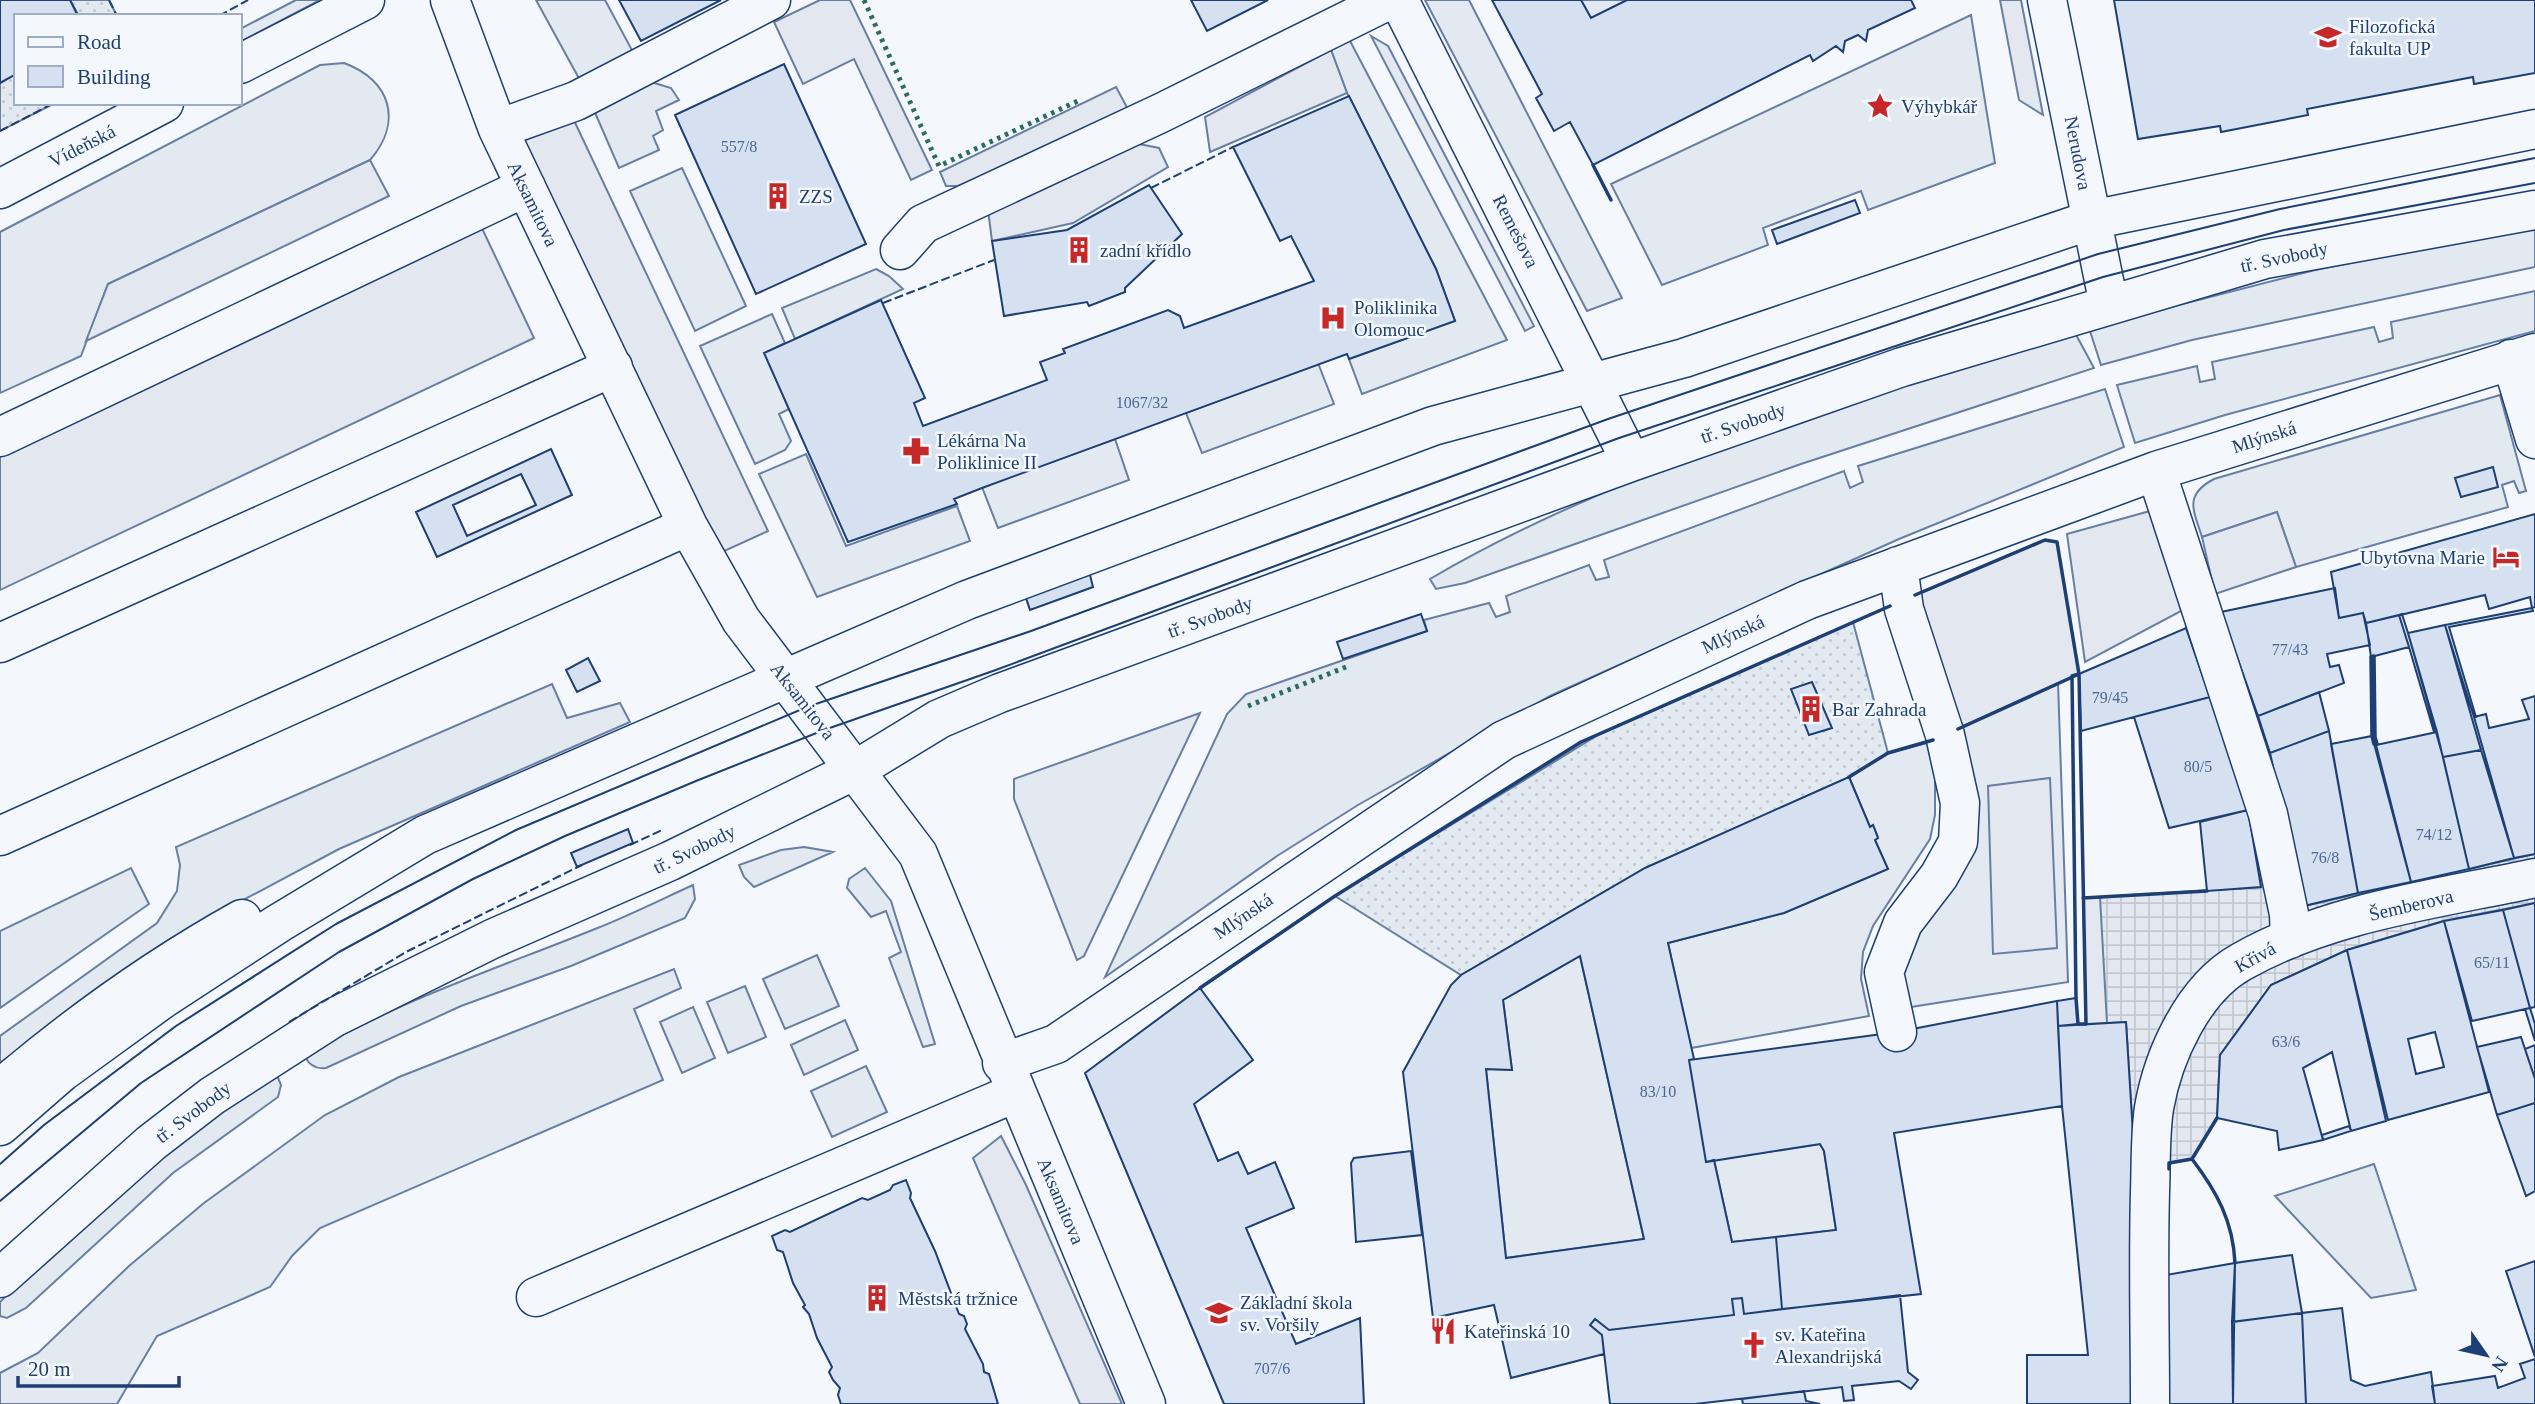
<svg xmlns="http://www.w3.org/2000/svg" width="2535" height="1404" viewBox="0 0 2535 1404" font-family="Georgia,serif">
<style>
.grass{fill:#e3e9f0;stroke:#687fa3;stroke-width:2}
.garden{fill:url(#garden-dots);stroke:#687fa3;stroke-width:2}
.parking{fill:#e3e8f0;stroke:#687fa3;stroke-width:2}
.plaza{fill:url(#plaza-grid);stroke:#687fa3;stroke-width:2}
.building{fill:#d5e0f0;stroke:#1d3f73;stroke-width:2;fill-rule:evenodd}
.lines{fill:none;stroke-linecap:round;stroke-linejoin:round}
.minor-casing{stroke:#1d3f73;stroke-width:41}
.minor{stroke:#f4f7fb;stroke-width:38}
.tram{stroke:#1d3f73;stroke-width:2}
.hedge{stroke:#2c6c60;stroke-width:5;stroke-dasharray:3.5 5;stroke-linecap:butt}
.fence{stroke:#1d3f73;stroke-width:2;stroke-dasharray:9 3.5;stroke-linecap:butt}
.wall{stroke:#1d3f73;stroke-width:3.5}
.labels{text-anchor:middle;dominant-baseline:central;stroke-width:5;stroke-linejoin:round;paint-order:stroke}
.number-label{font-size:16px;fill:#4b6792}
.poi-label{font-size:19px;fill:#1d3f73;stroke:#f4f7fb;text-anchor:start}
.street-label{font-size:19px;fill:#1d3f73;stroke:#f4f7fb}
</style>
<defs>
<pattern id="garden-dots" width="8" height="8" patternUnits="userSpaceOnUse" patternTransform="scale(1.75)"><rect width="8" height="8" fill="#e3e9f0"/><path d="M2 2h.1M6 6h.1" fill="none" stroke="#c2c9d1" stroke-width="1.8" stroke-linecap="round"/></pattern>
<pattern id="plaza-grid" width="8" height="8" patternUnits="userSpaceOnUse" patternTransform="scale(1.75)"><rect width="8" height="8" fill="#e3e8f0"/><path d="M0 4h8M4 0v8" fill="none" stroke="#c2c8d1"/></pattern>
</defs>
<rect width="100%" height="100%" fill="#f4f7fb"/>
<!-- grass -->
<path class="grass" d="M296 0H320L240 42V29Z
M536 0H605L633 52 581 82Z
M1425 0H1469L1622 298 1587 311Z
M1971 15 1995 163 1868 210 1861 191 1763 228 1768 245 1662 285 1611 184Z
M1371 36 1388 46 1534 326 1525 331Z
M1349 39 1507 340 1362 394 1349 359 1455 321 1436 269 1347 93 1331 50Z
M344 63C391 80 403 122 370 160L108 284 81 356 0 393V232L320 65Z
M651 82 671 88 679 100 656 111 663 130 653 136 659 150 619 168 593 108Z
M682 168 746 306 695 331 630 191Z
M2535 226V267L2192 340 2101 365 2089 328 2315 270Z
M876 269 889 276 903 289 795 339 782 308Z
M2535 291V331L2225 415 2135 443 2117 385 2197 366 2200 382 2215 379 2212 362 2374 327 2379 342 2393 338 2391 322Z
M772 314 785 343 765 353 789 409 779 414 791 441 785 450 755 464 700 346Z
M2074 331 2094 368 1801 464 1465 583 1436 589 1430 579C1629 462 1857 404 2074 331Z
M1318 363 1334 404 1202 453 1186 413Z
M2105 389 2124 447 1899 539 1550 696 1358 805 1277 856 1105 977 1227 714 1246 694 1427 631 1424 620 1489 603 1496 617 1510 612 1506 596 1589 565 1596 580 1609 577 1604 560 1844 471 1850 488 1863 482 1858 466Z
M2500 395 2526 491 2519 493 2514 481 2502 485 2508 507 2296 567 2277 512 2202 537C2193 509 2184 495 2214 479Z
M1115 439 1129 480 998 528 982 487Z
M806 454 846 546 957 506 970 541 817 597 759 474Z
M2058 682 2068 982 1892 1010 1895 942 1948 864 1959 728Z
M552 684 567 718 620 703 630 722 339 849 170 939 0 1063V1036L157 923 177 891 180 865 176 847Z
M1200 713 1084 956 1077 960 1014 799V779Z
M1927 743 1935 778V815L1930 839 1873 926 1863 952 1861 979 1869 1016 1691 1048 1668 943 1784 913 1888 869 1875 840 1878 837 1873 825 1870 827 1849 777 1888 753Z
M804 847 833 852 754 887 744 877 739 865 781 850Z
M131 868 149 904 0 1008V931Z
M865 868 891 901 935 1044 923 1047 889 958 901 952 886 911 871 917 847 888 849 879Z
M693 885 695 899 685 918 571 966 461 1006 326 1068C316 1069 309 1066 305 1056 396 1001 496 969 595 929 628 916 660 900 693 885Z
M817 955 839 1006 785 1029 763 979Z
M1580 956 1644 1239 1506 1258 1486 1069 1512 1070 1503 1000Z
M674 969 681 988 634 1009 663 1080 320 1228 292 1256 270 1287 157 1336 117 1404H0V1373L38 1353 129 1266 204 1203 325 1115 399 1077Z
M745 986 766 1037 728 1053 707 1002Z
M693 1007 715 1058 682 1073 660 1022Z
M845 1020 858 1050 804 1075 791 1045Z
M866 1066 887 1112 832 1137 811 1091Z
M276 1073 281 1085 278 1097 173 1173 26 1308 7 1318 0 1316V1302L49 1254 157 1159Z
M1820 1144 1824 1151 1836 1230 1732 1242 1714 1160Z
M2374 1164 2416 1290 2371 1298 2275 1196Z"/>
<!-- garden -->
<path class="garden" d="M70 0H109L117 16H79Z
M16 74V103H55L0 131V83Z
M1853 622 1888 753 1849 777 1646 868 1461 975 1335 896 1598 735Z"/>
<!-- parking -->
<path class="parking" d="M820 0H850L932 170 911 180 854 59 803 84 774 22Z
M1581 0H1627L1591 18Z
M2000 0H2021L2043 115 2019 100Z
M1331 50 1347 93 1210 152 1205 117Z
M1116 87 1130 113 958 186H946L940 172Z
M570 112 768 531 720 553 522 135Z
M1139 144 1159 148 1168 167 1073 223 992 241 988 210Z
M370 160 389 196 86 341 108 284Z
M479 222 534 338 0 590V447Z
M2150 511 2183 610 2085 662 2067 534Z
M2277 512 2296 567 2215 594 2202 537Z
M2045 540 2057 542 2079 674 1959 728 1909 598Z
M2050 778 2057 948 1993 954 1988 786Z
M2207 891 2126 1022 2086 1024 2083 898Z
M1001 1136 1026 1185 1122 1404H1080L973 1158Z"/>
<!-- plaza -->
<path class="plaza" d="M2221 612 2270 753 2304 906 2535 854V903L2443 921 2347 950 2271 985 2220 1055 2217 1118 2192 1159 2169 1163 2145 1326 2126 1022 2107 1023 2100 897 2261 887 2248 810 2186 628Z"/>
<!-- building -->
<path class="building" d="M0 0H70L78 16H16V74L0 83Z
M619 0H721L641 41Z
M1191 0H1268L1207 31Z
M1492 0H1581L1591 18 1627 0H1911L1915 8 1868 30 1866 41 1858 35 1845 41 1843 52 1836 46 1813 61 1810 55 1593 165 1570 122 1554 131 1536 98 1542 94Z
M2114 0H2535V73L2474 84 2473 77 2307 109 2308 115 2221 132 2220 126 2138 139Z
M784 64 866 244 756 294 675 115Z
M1349 96 1436 269 1455 321 1349 359 1347 354 982 488 954 499 957 504 848 542 764 353 881 300 925 398 914 403 923 426 1047 380 1040 362 1065 353 1063 349 1168 310 1180 316 1184 328 1314 281 1291 236 1280 241 1233 147Z
M1149 185 1182 234 1125 288V292L1089 306 1087 302 1004 316 992 241 1067 230Z
M1855 200 1860 213 1777 244 1772 230Z
M551 449 572 495 437 557 416 512Z
M2493 467 2498 487 2461 497 2455 478Z
M521 474 536 505 467 536 453 505Z
M2535 514V607L2532 608 2530 597 2489 609 2485 595 2366 623 2363 613 2339 618 2331 572Z
M1089 571 1093 587 1030 610 1025 595Z
M2335 588 2339 618 2363 613 2370 645 2327 654 2330 667 2339 665 2344 683 2258 716 2221 612Z
M2532 608 2533 611 2449 627 2476 717H2474L2445 625Z
M1421 614 1427 631 1343 659 1337 642Z
M2402 614 2408 633 2437 732H2434L2409 647 2399 615Z
M2399 615 2409 647 2371 657 2366 623Z
M2445 625 2481 750 2443 757 2408 633Z
M2186 628 2210 697 2081 731 2079 674Z
M588 658 600 681 577 692 566 670Z
M1812 682 1832 728 1809 735 1791 689Z
M2319 692 2329 731 2270 753 2258 716Z
M2535 696V854L2514 858 2474 717 2486 714 2489 728 2529 719 2522 700Z
M2210 697 2248 810 2169 828 2134 717Z
M2329 731 2358 893 2304 906 2270 753Z
M2437 732 2469 869 2411 882 2376 745Z
M2372 736 2411 882 2358 893 2331 744Z
M2481 750 2514 858 2469 869 2443 757Z
M1849 777 1870 827 1873 825 1878 838 1875 840 1888 869 1784 913 1668 943 1694 1059 1689 1060 1706 1162 1714 1160 1732 1242 1776 1237 1782 1309 1744 1314 1742 1298 1732 1299 1734 1315 1609 1330 1595 1319 1590 1325 1602 1335 1604 1354 1511 1378 1494 1305 1433 1318 1403 1072 1451 985 1461 975 1645 868ZM1580 956 1644 1239 1506 1258 1486 1069 1512 1070 1503 1000Z
M2248 810 2261 887 2207 891 2200 822Z
M628 829 633 843 577 867 571 853Z
M2535 903V1007L2530 1008 2503 910Z
M2503 910 2530 1008 2472 1021 2444 921Z
M2444 921 2489 1092 2388 1120 2347 950ZM2435 1032 2444 1067 2416 1074 2408 1039Z
M2347 950 2386 1121 2351 1131 2332 1052 2303 1068 2323 1140 2279 1150 2277 1131 2217 1118 2220 1055 2271 985Z
M1200 988 1253 1060 1194 1104 1218 1161 1238 1152 1248 1174 1275 1162 1294 1208 1246 1228 1296 1344 1360 1318 1364 1404H1224L1085 1073Z
M2076 998 2078 1024 2058 1026 2057 1001Z
M2057 1001 2062 1106 1894 1133 1921 1294 1782 1309 1776 1237 1836 1230 1824 1151 1820 1144 1706 1162 1689 1060 1897 1032Z
M2530 1008 2535 1024V1041L2525 1009Z
M2126 1022 2145 1326 2137 1404H2027V1355H2088L2062 1106 2058 1026Z
M2521 1037 2535 1079V1103L2497 1115 2477 1047Z
M2535 1045V1079L2525 1049Z
M2535 1103V1191L2526 1196 2497 1115Z
M2349 1126 2351 1131 2323 1140 2322 1135Z
M1411 1151 1422 1235 1356 1242 1351 1163 1354 1158Z
M906 1180 911 1193 910 1198 935 1251 959 1314 964 1316 967 1324 965 1329 983 1364 984 1372 989 1374 998 1404H841L838 1395 840 1388 833 1380 829 1372 832 1367 817 1338 809 1314 803 1307 805 1305 793 1283 783 1252 777 1250 772 1236 785 1230 790 1232 862 1198 868 1200 890 1190 893 1185Z
M2292 1255 2302 1313 2232 1322 2235 1263Z
M2535 1261V1357L2506 1271Z
M2235 1263 2233 1404H2166V1275Z
M1900 1295 1908 1372 1918 1380 1911 1389 1899 1381 1852 1386 1854 1400 1844 1401 1842 1387 1695 1404H1610L1602 1335 1590 1325 1595 1319 1609 1330 1734 1315 1732 1299 1742 1298 1744 1314Z
M2342 1308 2351 1380 2365 1386 2431 1372 2435 1404H2306L2302 1313Z
M2302 1313 2306 1404H2233L2232 1322Z
M2535 1359V1404H2435L2432 1386 2495 1376 2498 1388 2525 1378 2520 1364Z
M1804 1391 1806 1401 1820 1404H1743L1742 1399Z"/>
<g class="lines">
<defs>
<path id="minor" d="M450 0 498 129 688 526 741 620 918 854 1146 1404
M1399 0 1631 462
M2047 0 2109 305
M240 64 365 0
M498 129 576 101 771 0
M0 189 164 103
M900 250 923 224 1161 113 1389 0
M2511 359 2535 439
M0 437 526 187
M2156 471 2268 814 2289 914 2290 939
M0 643 613 367
M0 836 688 526
M1897 1032 1884 972 1903 923 1939 876 1958 842 1960 803 1945 735 1904 609 1898 566
M1002 1063 1056 1044 1504 740 1807 600 2156 471 2535 353
M0 1089C76 1024 154 968 242 919
M0 1126 62 1072 164 998 279 923 425 835 967 600 1433 426 1684 358 2091 220 2535 129
M0 1278 151 1143 212 1096 333 1018 492 939 670 861 857 769 939 719 1000 693 1631 462 1902 367 2265 259 2535 210
M536 1297 1015 1093
M2150 1404C2150 1334 2148 1263 2150 1192 2151 1165 2150 1135 2154 1108 2163 1056 2193 989 2241 962 2329 912 2437 899 2535 878"/>
</defs>
<!-- minor casing -->
<use href="#minor" class="minor-casing"/>
<!-- minor -->
<use href="#minor" class="minor"/>
<!-- tram -->
<path class="tram" d="M0 1164 44 1125 176 1026 336 924 516 830 807 707 1031 631 1608 419 2098 254 2280 209 2535 158
M0 1201 141 1083 339 952 473 879 565 836 696 781 824 730 993 671 1619 438 2103 277 2284 230 2535 183"/>
<!-- hedge -->
<path class="hedge" d="M864 0 939 166 1082 99
M1248 706 1346 667"/>
<!-- fence -->
<path class="fence" d="M109 0 117 16
M219 16 248 0
M0 131 54 103
M1151 188 1233 147
M883 303 994 260
M630 845 662 830
M289 1022 406 952 582 865"/>
<!-- wall -->
<path class="wall" d="M1593 165 1611 200
M1915 595 2045 540 2057 542 2079 674 1958 729
M2374 656 2375 737 2377 744H2374L2372 736 2371 657Z
M2079 674 2086 1024H2078L2076 998 2072 676Z
M1849 777 1888 753 1933 740
M2083 898 2207 891
M1200 988 1335 896 1581 742 1890 606
M2192 1159C2217 1192 2233 1221 2235 1263
M2169 1169V1163L2192 1159 2217 1118"/>
</g>
<!-- icons -->
<defs>
<symbol id="university-bare" viewBox="-9 -9 18 18"><path d="M0-5L7-2L0 1L-7-2ZM-4 1L0 2.5L4 1V4Q0 6-4 4Z" fill="#c62828" stroke="#f4f7fb" stroke-width="2.5" paint-order="stroke"/></symbol>
<symbol id="sight-bare" viewBox="-9 -9 18 18"><path d="M0-6L1.8-2.2L6-1.7L2.9 1.2L3.7 5.4L0 3.3L-3.7 5.4L-2.9 1.2L-6-1.7L-1.8-2.2Z" fill="#c62828" stroke="#f4f7fb" stroke-width="2.5" paint-order="stroke"/></symbol>
<symbol id="building-bare" viewBox="-9 -9 18 18"><path d="M-4-6H4V6H1V3H-1V6H-4ZM-2.5-4.3h1.7v1.8h-1.7ZM.8-4.3h1.7v1.8H.8ZM-2.5-1h1.7V.8h-1.7ZM.8-1h1.7V.8H.8Z" fill="#c62828" stroke="#f4f7fb" stroke-width="2.5" paint-order="stroke"/></symbol>
<symbol id="hospital-bare" viewBox="-9 -9 18 18"><path d="M-5-5h3v3.5h4V-5h3V5h-3V1.5h-4V5h-3Z" fill="#c62828" stroke="#f4f7fb" stroke-width="2.5" paint-order="stroke"/></symbol>
<symbol id="pharmacy-bare" viewBox="-9 -9 18 18"><path d="M-2-6h4v4h4v4h-4v4h-4v-4h-4v-4h4Z" fill="#c62828" stroke="#f4f7fb" stroke-width="2.5" paint-order="stroke"/></symbol>
<symbol id="hotel-bare" viewBox="-9 -9 18 18"><path d="M-6-4.5h1.5V1H6V5H4.5V3h-9V5H-6ZM-4 0a1.8 1.8 0 1 1 3.6 0ZM.5 0V-2.5h3Q6-2.5 6 0Z" fill="#c62828" stroke="#f4f7fb" stroke-width="2.5" paint-order="stroke"/></symbol>
<symbol id="school-bare" viewBox="-9 -9 18 18"><path d="M0-5L7-2L0 1L-7-2ZM-4 1L0 2.5L4 1V4Q0 6-4 4Z" fill="#c62828" stroke="#f4f7fb" stroke-width="2.5" paint-order="stroke"/></symbol>
<symbol id="restaurant-bare" viewBox="-9 -9 18 18"><path d="M-5-6h1v4h1v-4h1v4h1v-4h1v5L-1.5 .5V6h-2V.5L-5-1ZM5-6V6H3V1.5H1.5Q1.5-4 5-6Z" fill="#c62828" stroke="#f4f7fb" stroke-width="2.5" paint-order="stroke"/></symbol>
<symbol id="church-bare" viewBox="-9 -9 18 18"><path d="M-1.2-6h2.4v3.5h3.3v2.4h-3.3V6h-2.4V-.1h-3.3v-2.4h3.3Z" fill="#c62828" stroke="#f4f7fb" stroke-width="2.5" paint-order="stroke"/></symbol>
</defs>
<g fill-rule="evenodd">
<use href="#university-bare" x="2309" y="18" width="38" height="38"/>
<use href="#sight-bare" x="1861" y="87" width="38" height="38"/>
<use href="#building-bare" x="759" y="177" width="38" height="38"/>
<use href="#building-bare" x="1060" y="231" width="38" height="38"/>
<use href="#hospital-bare" x="1314" y="299" width="38" height="38"/>
<use href="#pharmacy-bare" x="897" y="432" width="38" height="38"/>
<use href="#hotel-bare" x="2487" y="538" width="38" height="38"/>
<use href="#building-bare" x="1792" y="690" width="38" height="38"/>
<use href="#building-bare" x="858" y="1279" width="38" height="38"/>
<use href="#school-bare" x="1200" y="1294" width="38" height="38"/>
<use href="#restaurant-bare" x="1424" y="1312" width="38" height="38"/>
<use href="#church-bare" x="1735" y="1326" width="38" height="38"/>
</g>
<g class="labels">
<!-- number labels -->
<g class="number-label">
<text x="739" y="146">557/8</text>
<text x="1142" y="402">1067/32</text>
<text x="2290" y="649">77/43</text>
<text x="2110" y="697">79/45</text>
<text x="2198" y="766">80/5</text>
<text x="2434" y="834">74/12</text>
<text x="2325" y="857">76/8</text>
<text x="2492" y="962">65/11</text>
<text x="2286" y="1041">63/6</text>
<text x="1658" y="1091">83/10</text>
<text x="1272" y="1368">707/6</text>
</g>
<!-- poi labels -->
<g class="poi-label">
<text x="2349" y="26">Filozofická<tspan x="2349" dy="22">fakulta UP</tspan></text>
<text x="1901" y="106">Výhybkář</text>
<text x="799" y="196">ZZS</text>
<text x="1100" y="250">zadní křídlo</text>
<text x="1354" y="307">Poliklinika<tspan x="1354" dy="22">Olomouc</tspan></text>
<text x="937" y="440">Lékárna Na<tspan x="937" dy="22">Poliklinice II</tspan></text>
<text x="2485" y="557" text-anchor="end">Ubytovna Marie</text>
<text x="1832" y="709">Bar Zahrada</text>
<text x="898" y="1298">Městská tržnice</text>
<text x="1240" y="1302">Základní škola<tspan x="1240" dy="22">sv. Voršily</tspan></text>
<text x="1464" y="1331">Kateřinská 10</text>
<text x="1775" y="1334">sv. Kateřina<tspan x="1775" dy="22">Alexandrijská</tspan></text>
</g>
<!-- street labels -->
<g class="street-label">
<text transform="translate(82 146) rotate(-27)">Vídeňská</text>
<text transform="translate(2078 153) rotate(79)">Nerudova</text>
<text transform="translate(533 204) rotate(64)">Aksamitova</text>
<text transform="translate(1516 231) rotate(63)">Remešova</text>
<text transform="translate(2284 257) rotate(-12)">tř. Svobody</text>
<text transform="translate(1743 423) rotate(-19)">tř. Svobody</text>
<text transform="translate(2264 437) rotate(-18)">Mlýnská</text>
<text transform="translate(1210 617) rotate(-20)">tř. Svobody</text>
<text transform="translate(1733 634) rotate(-25)">Mlýnská</text>
<text transform="translate(803 701) rotate(52)">Aksamitova</text>
<text transform="translate(694 849) rotate(-26)">tř. Svobody</text>
<text transform="translate(2411 905) rotate(-13)">Šemberova</text>
<text transform="translate(1243 916) rotate(-34)">Mlýnská</text>
<text transform="translate(2255 957) rotate(-29)">Křivá</text>
<text transform="translate(193 1112) rotate(-37)">tř. Svobody</text>
<text transform="translate(1061 1201) rotate(67)">Aksamitova</text>
</g>
</g>
<!-- legend -->
<rect x="14" y="14" width="228" height="91" fill="#f4f7fb" stroke="#9eadc5" stroke-width="2"/>
<rect x="28" y="37" width="35" height="10" fill="#f4f7fb" stroke="#9eadc5" stroke-width="2"/>
<text x="77" y="49" font-size="21" fill="#1d3f73">Road</text>
<rect x="28" y="66" width="35" height="21" fill="#d5e0f0" stroke="#9eadc5" stroke-width="2"/>
<text x="77" y="84" font-size="21" fill="#1d3f73">Building</text>
<!-- north arrow -->
<g transform="translate(2486 1355) rotate(124)" stroke="#f4f7fb" stroke-width="5" paint-order="stroke">
<path d="M0-5L12 26L0 18L-12 26Z" fill="#1d3f73"/>
<text y="-10" font-size="19" font-weight="bold" text-anchor="middle" fill="#1d3f73">N</text>
</g>
<!-- scale -->
<path d="M18 1376v10h161v-10" fill="none" stroke="#1d3f73" stroke-width="3.5"/>
<text x="28" y="1376" font-size="21" fill="#1d3f73" stroke="#f4f7fb" stroke-width="5" paint-order="stroke">20 m</text>
</svg>
